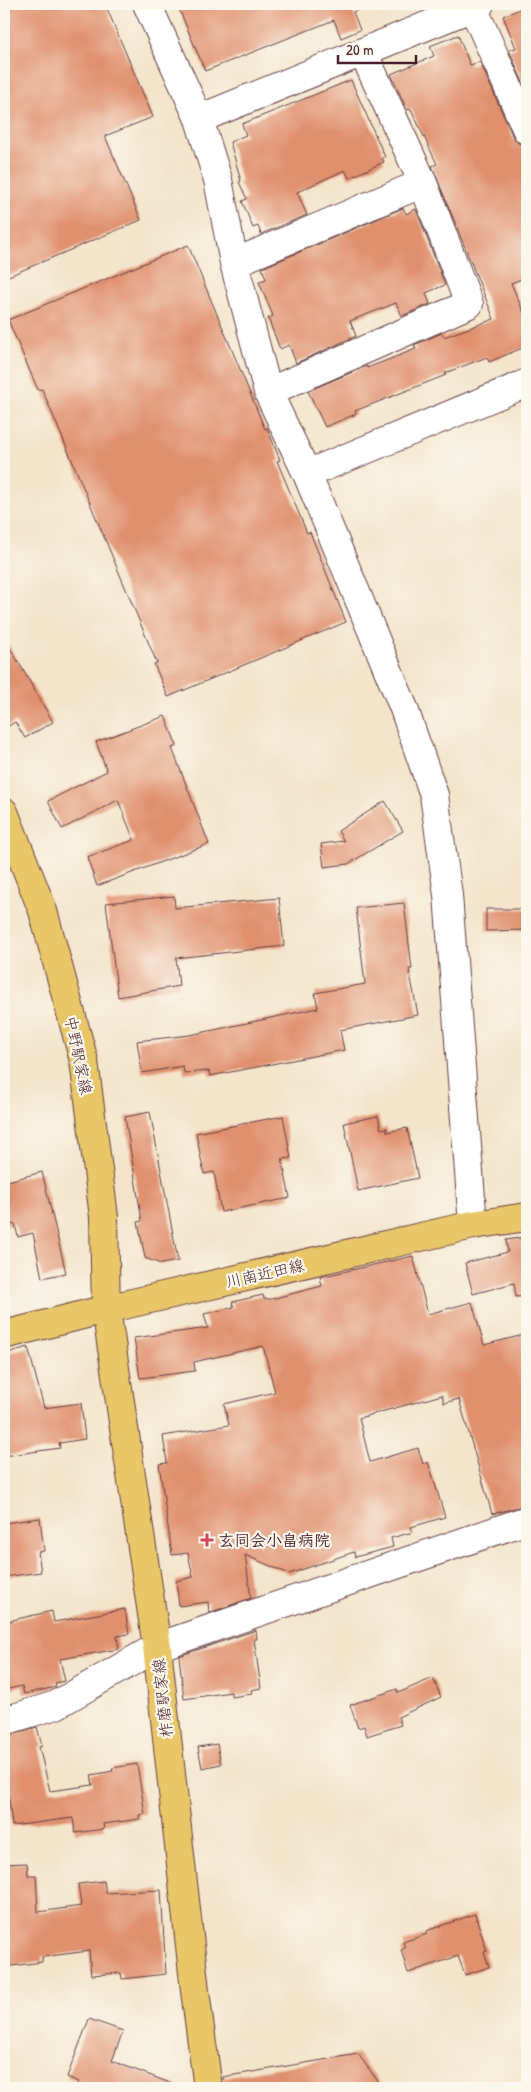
<svg xmlns="http://www.w3.org/2000/svg" width="531" height="2092" viewBox="0 0 531 2092" font-family="'Patrick Hand','Klee One',sans-serif">
<style>
.building{fill:#e0906d}
.lines{fill:none;stroke-linecap:round;stroke-linejoin:round}
.minor-casing{stroke:#633d43;stroke-width:30}
.major-casing{stroke:#633d43;stroke-width:30}
.minor{stroke:#fff;stroke-width:28}
.major{stroke:#e9c769;stroke-width:28}
.poi-dot{fill:#d1495b;stroke:#fbf7ec;stroke-width:2}
.labels{text-anchor:middle;dominant-baseline:central;stroke-width:4.5;stroke-linejoin:round;paint-order:stroke}
.street-label{font-size:16px;fill:#4a1f2b;stroke:#fbf7ec}
.poi-label{font-size:16px;font-weight:bold;fill:#4a1f2b;stroke:#fbf7ec;text-anchor:start}
</style>
<rect width="100%" height="100%" fill="#fbf7ec"/>
<filter id="ink" filterUnits="userSpaceOnUse"><feTurbulence type="fractalNoise" baseFrequency=".02" numOctaves="2"/><feDisplacementMap in="SourceGraphic" scale="10" xChannelSelector="R" yChannelSelector="G"/><feConvolveMatrix kernelMatrix="1 2 1 2 8 2 1 2 1" color-interpolation-filters="sRGB"/></filter>
<filter id="wash" filterUnits="userSpaceOnUse"><feTurbulence type="fractalNoise" baseFrequency=".0096" numOctaves="4" result="noise"/><feDisplacementMap in="SourceGraphic" scale="20" xChannelSelector="R" yChannelSelector="G"/><feGaussianBlur stdDeviation="1.12" result="paint"/><feColorMatrix in="noise" values="0 0 0 0 0 0 0 0 0 0 0 0 0 0 0 0 0 1.4 0 .05"/><feComposite in="paint" operator="in"/></filter>
<g filter="url(#wash)">
<rect width="100%" height="100%" fill="#f3e4ca"/>
<g id="blocks">
<!-- building -->
<path class="building" d="M4 4H105L153 117 105 136 141 220 4 278Z
M177 4H371V5L353 12 360 30 341 38 334 20 205 71Z
M527 6V92L509 50 516 48 503 16Z
M458 35 470 65 480 62 513 137 518 143 527 145V277L511 283 527 320V346L489 362 487 357 445 373 446 375 355 411 356 414 325 427 308 391 367 366V368L416 349 414 345 442 333 444 337 494 319 432 166 437 164 411 109 407 110 391 74 434 56 430 46Z
M351 80 385 157 382 158 384 162 349 178 345 170 297 192 307 215 261 234 258 226 253 228 242 201 247 199 239 182 241 181 230 142 246 135 242 124Z
M403 208 406 214 416 209 445 285 426 293 430 304 402 316 396 303 350 321 356 336 296 363 289 345 280 349 268 318 273 316 259 282 266 279 262 268Z
M188 245 265 429 267 428 280 460 277 461 307 533 310 532 346 622 168 697 154 664 157 663 42 389 38 390 8 320Z
M4 637 53 722 25 738 15 722 4 729Z
M165 716 177 746 172 748 209 844 97 886 87 857 134 840 118 800 62 829 48 801 107 771 96 742Z
M385 801 403 831 348 864 324 867 321 844 344 841 338 831Z
M174 896 175 908 279 898 284 946 176 958 179 986 118 997 106 903Z
M404 903 412 969H409L418 1015 340 1030 344 1050 210 1076 209 1071 184 1073 183 1066 142 1073 137 1041 190 1035 318 1008 315 993 365 984 356 908Z
M486 909H527V930L486 931Z
M150 1112 178 1261 161 1264 145 1258 138 1222 142 1221 125 1117Z
M283 1116 291 1158 282 1159 290 1198 221 1212 214 1172 204 1174 196 1133Z
M378 1116 381 1129 387 1128V1132L407 1128 418 1178 358 1191 344 1123Z
M42 1172 66 1273 42 1278 33 1233 18 1237 15 1224 4 1226V1182Z
M527 1237V1296L516 1297 514 1283 473 1294 465 1263 508 1252 506 1240Z
M413 1256 428 1314 472 1302 484 1345 527 1334V1505L492 1514 459 1399 444 1403 442 1395 359 1418 370 1462 418 1448 423 1464 428 1462 432 1474 445 1517 411 1527 413 1532 391 1538 393 1547 355 1557 354 1552 289 1574 245 1555 251 1598 209 1613 208 1602 179 1606 176 1581 193 1577 188 1553 172 1555 159 1464 167 1463 163 1436 229 1425 224 1404 275 1392 263 1346 194 1362 195 1371 140 1378 134 1338 208 1328 204 1314 234 1307 232 1302 263 1295 264 1299H271L322 1286 320 1277Z
M28 1347 44 1408 81 1403 85 1439 59 1443 60 1448 4 1456V1354Z
M40 1518 44 1551 38 1552 41 1572 4 1577V1523Z
M125 1609 129 1634 117 1636 119 1649 60 1659 65 1681 55 1683 56 1687 24 1694 22 1686 4 1690V1622L52 1611 54 1622Z
M256 1630 257 1639H254L261 1688 251 1690 252 1694 231 1697V1692L184 1699 179 1656Z
M433 1678 441 1697 398 1717 401 1725 367 1736 364 1726 358 1728 350 1705 397 1689 398 1693Z
M37 1727 42 1746 39 1747 50 1791 93 1785 91 1775 113 1771 112 1768 137 1764 145 1814 139 1815 140 1819 103 1824 104 1829 75 1833 73 1818 12 1826 6 1773H4V1736Z
M217 1744 221 1764 202 1768 198 1747Z
M27 1863 28 1875H36L38 1912 81 1906 78 1884 104 1881 106 1893 161 1890 166 1974 122 1979 121 1973 91 1975 89 1951 42 1957V1962L4 1967V1864Z
M475 1914 487 1951 484 1952 489 1967 465 1975 458 1956 408 1973 401 1950 405 1948 403 1942 427 1934 426 1931Z
M89 2019 123 2031 112 2061 178 2086V2088H75L79 2082 67 2077Z
M358 2054 383 2088H224L223 2077Z"/>
</g>
</g>
<g filter="url(#ink)">
<use href="#blocks" fill-opacity="0" stroke="#633d43" stroke-width="1"/>
<g class="lines">
<defs>
<path id="minor" d="M147 4 199 119 218 180 234 263 268 392 307 474 403 706 434 795 448 895 473 1225
M473 7 527 130
M199 119 480 4
M234 263 423 183
M268 392 469 304 423 183 363 52
M307 474 527 383
M4 1721 56 1705 157 1647 527 1520"/>
<path id="major" d="M4 812 43 911 84 1061 104 1217 106 1309 157 1647 195 1991 208 2088
M4 1335 106 1309 473 1225 527 1217"/>
</defs>
<!-- minor casing -->
<use href="#minor" class="minor-casing"/>
<!-- major casing -->
<use href="#major" class="major-casing"/>
<!-- minor -->
<use href="#minor" class="minor"/>
<!-- major -->
<use href="#major" class="major"/>
</g>
</g>
<!-- markers -->
<path class="poi-dot" d="M204.5 1532.5h5v5h5v5h-5v5h-5v-5h-5v-5h5z"/>
<g class="labels">
<!-- street labels -->
<g class="street-label">
<text transform="translate(79 1055) rotate(78)">中野駅家線</text>
<text transform="translate(265 1273) rotate(-13)">川南近田線</text>
<text transform="translate(162 1698) rotate(-96)">柞磨駅家線</text>
</g>
<!-- poi labels -->
<g class="poi-label">
<text x="218" y="1540">玄同会小畠病院</text>
</g>
</g>
<!-- margin -->
<rect width="531" height="2092" fill="none" stroke="#fbf7ec" stroke-width="20"/>
<!-- scale -->
<path d="M338 55v8h78v-8" fill="none" stroke="#4a1f2b" stroke-width="2.5"/>
<text x="346" y="55" font-size="15" fill="#4a1f2b" stroke="#fbf7ec" stroke-width="4" paint-order="stroke">20 m</text>
</svg>
